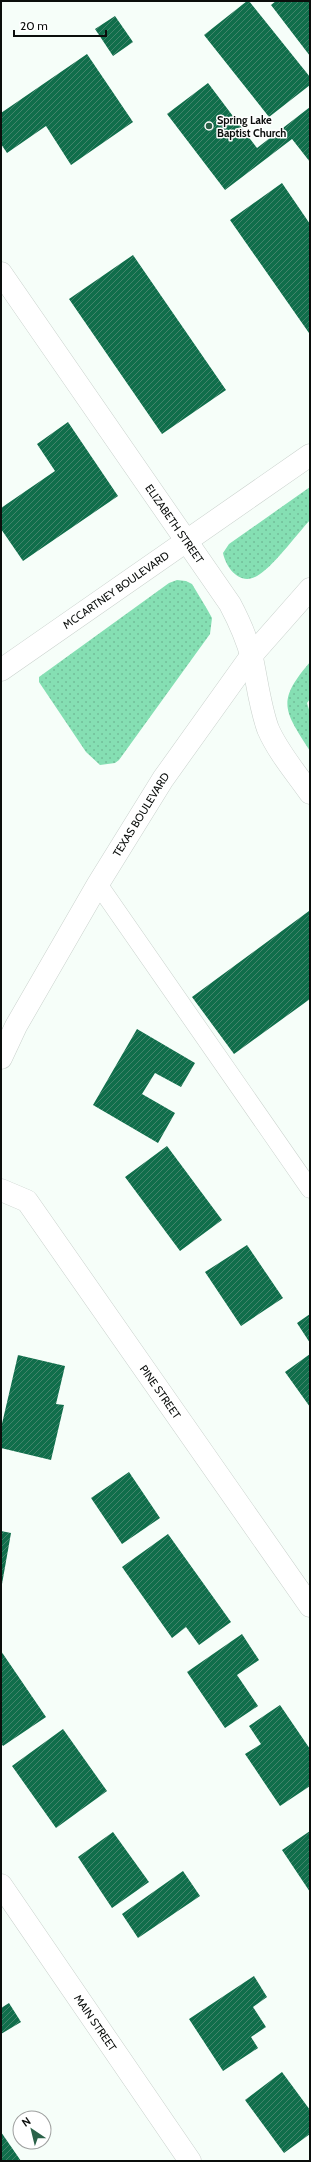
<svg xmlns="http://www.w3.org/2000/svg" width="311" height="2162" viewBox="0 0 311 2162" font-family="Cabin,sans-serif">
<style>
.grass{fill:url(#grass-dots)}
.building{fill:url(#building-hatch)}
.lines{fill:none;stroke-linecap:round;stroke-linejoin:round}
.lane-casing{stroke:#cad2cd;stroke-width:19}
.street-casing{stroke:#cad2cd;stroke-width:23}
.secondary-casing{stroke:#cad2cd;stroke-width:23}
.lane{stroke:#fff;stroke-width:18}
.street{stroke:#fff;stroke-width:22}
.secondary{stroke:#fff;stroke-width:22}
.poi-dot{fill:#2b6249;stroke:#fff;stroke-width:1.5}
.labels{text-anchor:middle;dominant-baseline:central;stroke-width:3;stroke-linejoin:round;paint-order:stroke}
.poi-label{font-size:11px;font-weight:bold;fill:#0b0e0c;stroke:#fff;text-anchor:start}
.street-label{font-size:11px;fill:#0b0e0c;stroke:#fff}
</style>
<defs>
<pattern id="grass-dots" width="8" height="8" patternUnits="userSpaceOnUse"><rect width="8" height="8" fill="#85dfb3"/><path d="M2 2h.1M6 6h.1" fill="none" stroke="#72be99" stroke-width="1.8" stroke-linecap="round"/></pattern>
<pattern id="building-hatch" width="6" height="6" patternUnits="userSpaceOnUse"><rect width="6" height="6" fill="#106e4b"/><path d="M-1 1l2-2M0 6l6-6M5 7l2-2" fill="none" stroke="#42846b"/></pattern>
</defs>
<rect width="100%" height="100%" fill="#f6fef9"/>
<!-- grass -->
<path class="grass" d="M310 487V520C298 533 271 569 257 576 240 586 226 568 223 553L229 544Z
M177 580 186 581 192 584 207 609 212 618 210 634 119 760 115 763 100 765 86 752 43 688 39 682V677L169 583Z
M310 662V699L307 703 310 713V751C284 710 276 702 310 662Z"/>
<!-- building -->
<path class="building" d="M247 1H249L310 77V85L269 117 204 35Z
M276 1H310V56L271 5Z
M115 16 133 42 113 56 95 29Z
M87 54 133 122 71 165 46 126 7 153 1 144V113Z
M208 83 257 148 310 107V162L292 139 225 190 167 114Z
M282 183 310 224 309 333 230 220Z
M133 255 226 390 162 434 69 299Z
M68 422 118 496 23 561 1 529V508L55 471 37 444Z
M309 911 310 999 234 1054 192 997Z
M137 1029 195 1063 181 1087 155 1073 142 1094 175 1113 158 1143 93 1105Z
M167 1146 222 1220 180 1251 125 1177Z
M247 1245 283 1298 241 1326 205 1272Z
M310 1314V1343L297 1323Z
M310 1354V1407L285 1372Z
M18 1355 65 1366 56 1404 64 1405 51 1460 1 1448V1428Z
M129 1472 160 1518 122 1544 91 1498Z
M1 1531 11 1533 2 1584H1Z
M168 1534 231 1622 199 1645 186 1627 172 1638 122 1567Z
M242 1634 259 1660 237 1675 258 1706 225 1728 187 1672Z
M1 1651 46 1717 3 1746 1 1743Z
M280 1705 310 1749V1786L280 1806 245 1754 261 1744 249 1726Z
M63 1729 107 1791 56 1828 12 1766Z
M310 1831V1892L282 1850Z
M113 1832 149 1882 112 1908 78 1857Z
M183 1871 200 1896 138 1938 122 1914Z
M254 1976 267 1997 253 2007 266 2027 251 2037 258 2048 223 2071 189 2019Z
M9 2003 21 2022 1 2034V2008Z
M282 2072 310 2110V2134L284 2153 245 2100Z
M1 2132 21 2161H1Z"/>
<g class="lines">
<defs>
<path id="lane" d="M98 884 310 1189"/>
<g id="street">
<path id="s1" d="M1 273 230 604C239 621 247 639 252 658 257 681 260 707 268 729 278 752 296 773 310 793"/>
<path id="s2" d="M1 670 310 455"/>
<path id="s3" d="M1 1190 27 1201 310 1606"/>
<path id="s4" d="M1 1885 190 2161"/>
</g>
<g id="secondary">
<path id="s5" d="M1 1058 16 1026 98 884 163 779 251 656 310 589"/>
</g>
</defs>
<!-- lane casing -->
<use href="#lane" class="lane-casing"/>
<!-- street casing -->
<use href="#street" class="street-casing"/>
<!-- secondary casing -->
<use href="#secondary" class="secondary-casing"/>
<!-- lane -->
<use href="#lane" class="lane"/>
<!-- street -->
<use href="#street" class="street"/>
<!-- secondary -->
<use href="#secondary" class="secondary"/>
</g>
<!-- markers -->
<circle class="poi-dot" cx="209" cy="126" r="4"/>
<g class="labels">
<!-- poi labels -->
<g class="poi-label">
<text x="217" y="120">Spring Lake<tspan x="217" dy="13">Baptist Church</tspan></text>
</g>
<!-- street labels -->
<g class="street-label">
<text stroke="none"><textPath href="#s1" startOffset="305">ELIZABETH STREET</textPath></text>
<text stroke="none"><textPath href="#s2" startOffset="140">MCCARTNEY BOULEVARD</textPath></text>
<text stroke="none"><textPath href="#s5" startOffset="281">TEXAS BOULEVARD</textPath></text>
<text stroke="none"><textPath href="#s3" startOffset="261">PINE STREET</textPath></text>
<text stroke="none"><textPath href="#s4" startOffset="167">MAIN STREET</textPath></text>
</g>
</g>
<!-- border -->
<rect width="311" height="2162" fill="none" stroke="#0b0e0c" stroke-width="4"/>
<!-- north arrow -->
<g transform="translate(32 2130) rotate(325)"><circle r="19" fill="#ffffff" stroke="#9d9f9e"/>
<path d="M0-3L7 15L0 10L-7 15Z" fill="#2b6249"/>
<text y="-6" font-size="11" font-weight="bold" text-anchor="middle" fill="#0b0e0c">N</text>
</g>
<!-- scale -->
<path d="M14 30v6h92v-6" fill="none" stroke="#0b0e0c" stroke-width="2"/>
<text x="20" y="30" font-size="12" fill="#0b0e0c" stroke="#ffffff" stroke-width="3" paint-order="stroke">20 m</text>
</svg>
